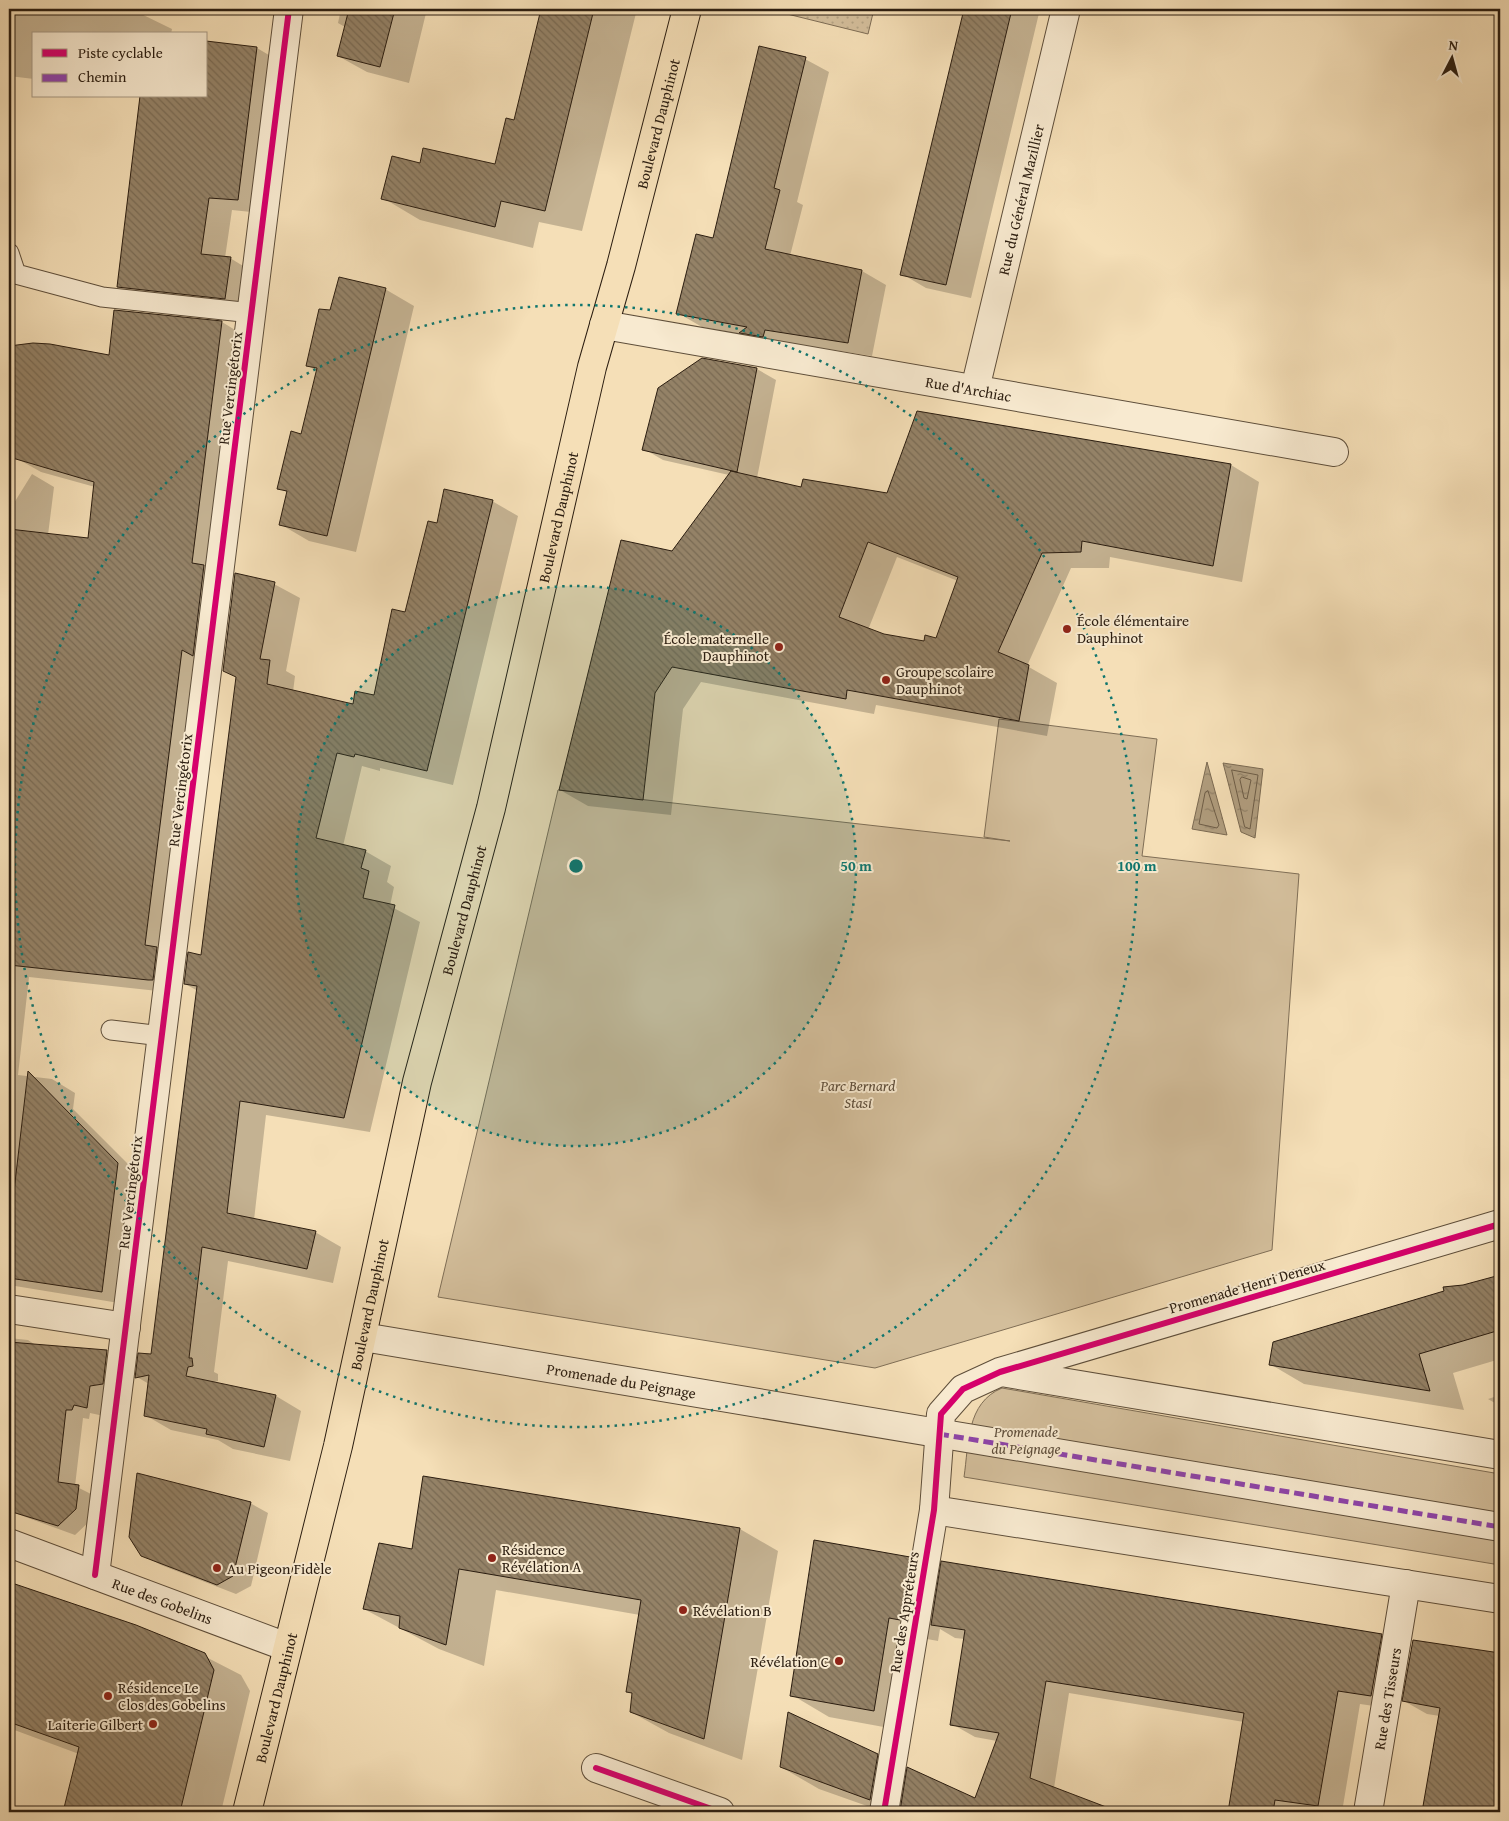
<svg xmlns="http://www.w3.org/2000/svg" width="1509" height="1821" viewBox="0 0 1509 1821" font-family="'Gentium Book Plus',serif">
<style>
.park{fill:#d3be9b;stroke:#7f6e56}
.garden{fill:url(#garden-dots);stroke:#7f6e56}
.water{fill:url(#water-ripples);stroke:#7b6a52}
.shadow{fill:#0003;fill-rule:evenodd}
.lines{fill:none;stroke-linecap:round;stroke-linejoin:round}
.shore{stroke:#6e5d47;stroke-width:1}
.building{fill:url(#building-back-hatch);stroke:#2b1d10;fill-rule:evenodd}
.lane-casing{stroke:#5e4e3a;stroke-width:21}
.street-casing{stroke:#5e4e3a;stroke-width:30}
.primary-casing{stroke:#2b1d10;stroke-width:30}
.lane{stroke:#f8ead0;stroke-width:19}
.street{stroke:#f8ead0;stroke-width:28}
.primary{stroke:#f5dfb7;stroke-width:28}
.quiet{stroke:#8e44ad;stroke-width:5;stroke-dasharray:10 5;stroke-linecap:butt}
.cycleway-casing{stroke:#f8ead0;stroke-width:9}
.cycleway{stroke:#d6006c;stroke-width:6}
.ring{fill:none;stroke:#0f766e;stroke-width:2.5;stroke-dasharray:2.5 5}
.poi-dot{fill:#8f2418;stroke:#f8ead0;stroke-width:2}
.labels{text-anchor:middle;dominant-baseline:central;stroke-width:4;stroke-linejoin:round;paint-order:stroke}
.street-label{font-size:15px;fill:#2b1d10;stroke:#f8ead0}
.poi-label{font-size:15px;fill:#2b1d10;stroke:#f8ead0;text-anchor:start}
.park-label{font-size:15px;font-style:italic;fill:#5d4d3a;stroke:#f8ead0}
.centre{fill:#0f766e;stroke:#f8ead0;stroke-width:2.5}
.ring-label{font-size:15px;text-anchor:middle;font-weight:bold;fill:#0f766e;stroke:#f8ead0;stroke-width:4;stroke-linejoin:round;paint-order:stroke}
</style>
<defs>
<pattern id="garden-dots" width="8" height="8" patternUnits="userSpaceOnUse" patternTransform="scale(1.25)"><rect width="8" height="8" fill="#d3be9b"/><path d="M2 2h.1M6 6h.1" fill="none" stroke="#b5a384" stroke-width="1.8" stroke-linecap="round"/></pattern>
<pattern id="water-ripples" width="26" height="14" patternUnits="userSpaceOnUse" patternTransform="scale(1.25)"><rect width="26" height="14" fill="#b09d7e"/><path d="M2 4q2-2 4 0t4 0M15 11q2-2 4 0t4 0" fill="none" stroke="#8f7f66"/></pattern>
<pattern id="building-back-hatch" width="6" height="6" patternUnits="userSpaceOnUse" patternTransform="scale(1.25)"><rect width="6" height="6" fill="#948267"/><path d="M-1 5l2 2M0 0l6 6M5-1l2 2" fill="none" stroke="#796a53"/></pattern>
</defs>
<rect width="100%" height="100%" fill="#f5dfb7"/>
<filter id="stains"><feTurbulence type="fractalNoise" baseFrequency=".004" numOctaves="4"/><feColorMatrix values="0 0 0 0 .2 0 0 0 0 .09 0 0 0 0 .02 0 0 0 .5 -.17"/></filter>
<radialGradient id="worn" r=".72"><stop offset=".6" stop-color="#630" stop-opacity="0"/><stop offset="1" stop-color="#630" stop-opacity=".3"/></radialGradient>
<!-- park -->
<path class="park" d="M999 719 1157 739 1142 856 1299 874 1272 1250 875 1368 438 1297 558 790 1010 841 984 837Z
M1002 1388 1500 1474V1565L964 1477C969 1444 966 1403 1002 1388Z"/>
<!-- garden -->
<path class="garden" d="M767 9H874L868 34Z"/>
<!-- water -->
<path class="water" d="M1207 762 1227 835 1192 829Z
M1223 763 1263 769 1255 838 1241 832Z"/>
<!-- shadow -->
<path class="shadow" d="M9 9H131L172 29 171 34H34V79L9 76Z
M341 9H427L409 83 367 72 338 56 345 27 338 23Z
M542 9H637L582 231 539 222 533 248 420 220 383 198 421 164 496 166 515 122Z
M966 9H1040L971 298 926 288 902 274Z
M257 48 279 61 260 213 232 210 225 258H230L253 272 248 311 141 300 118 287 206 96Z
M805 59 829 72 797 202 803 205 790 256 862 271 886 285 872 356 789 343 787 350 764 346 746 335 702 327 678 313Z
M385 289 414 306 356 552 309 541 280 524 288 493 279 488 302 436 317 371 308 366 331 312Z
M115 311 222 322 245 336 176 993 29 977 18 1075 52 1079 75 1093 73 1109 141 1177 125 1304 9 1285V511L32 474 54 487 48 535 89 539 95 487 41 472 9 454V350L16 347 110 357Z
M702 359 757 369 776 380 757 478 802 488 888 494 1231 465 1259 482 1242 582 1110 557 1109 568H1071L1027 666 1057 683 1047 736 876 705 874 714 701 682 683 709 671 815 588 806 560 790 673 552 729 475 663 460 644 449ZM897 557 958 581 936 640 925 643 883 636 868 630Z
M492 501 518 516 453 785 380 768V771L362 766 343 846 365 851 391 866 387 882 394 887 390 906 420 922 370 1132 266 1115 254 1220 315 1232 341 1247 333 1283 228 1261 214 1372 218 1374V1381L210 1383 276 1396 301 1411 290 1461 233 1449 218 1440 171 1430 145 1415 149 1384 137 1377 152 1356 198 991 185 984 202 956 274 584 300 598 286 671 295 676 293 692 354 706 375 697 438 524Z
M1500 1276V1359L1453 1373 1464 1410 1304 1384 1270 1364 1463 1287Z
M9 1338 28 1340 37 1346 107 1352 123 1361 104 1416 90 1413 89 1419 83 1418 75 1486 95 1496 92 1519 75 1535 9 1511Z
M1500 1395V1406L1488 1399Z
M424 1477 740 1529 778 1551 742 1760 669 1733 631 1712 633 1694 627 1691 640 1615 496 1590 484 1666 439 1649 364 1609 413 1550Z
M250 1503 268 1513 251 1586 236 1594 161 1565 142 1555Z
M815 1541 910 1558 940 1576 1381 1635 1405 1648 1395 1709 1360 1704 1342 1812H1229L1244 1722 1069 1693 1054 1788 1120 1812H884L819 1789 781 1767 877 1755 908 1772 975 1800 997 1741 975 1737 952 1724 965 1639 955 1638 940 1629 938 1641 927 1639 911 1732 829 1717 792 1695Z
M9 1583 171 1639 241 1675 250 1691 221 1812H65L79 1754 9 1728Z
M1414 1641 1500 1654V1812H1424L1440 1716 1427 1714 1404 1701Z"/>
<g class="lines">
<!-- shore -->
<path class="shore" d="M1232 770 1258 775 1250 829 1245 827Z
M1242 777 1251 780 1247 799 1244 798 1240 780Z
M1208 791 1219 825 1217 828 1199 824 1205 793Z"/>
</g>
<!-- building -->
<path class="building" d="M349 9H395L380 67 337 56Z
M541 9H594L545 211 501 201 495 227 381 199 392 156 420 163 423 148 495 164 506 118 514 120Z
M964 9H1012L946 285 900 275Z
M206 41 257 47 238 200 209 198 201 254 231 257 225 299 117 287 140 96H206Z
M759 46 806 57 774 188 780 190 765 249 862 270 848 343 765 330 763 337 739 333 747 327 676 314 696 234 713 238Z
M339 277 386 288 327 536 279 525 287 491 277 489 291 431 301 434 317 368 306 366 319 309 330 310Z
M114 310 222 321 192 563 204 565 193 656 182 650 145 945 157 947 153 980H148L9 965V529L88 538 94 482 9 457V346L33 343 50 344 109 355Z
M702 358 757 368 737 472 642 450 658 388Z
M917 411 1231 464 1213 566 1082 541 1081 552 1042 553 998 652 1029 665 1019 721 847 690 846 699 672 667 655 693 643 800 559 790 621 540 672 551 731 471 801 487 803 479 887 493ZM868 542 958 577 936 638 925 635 924 641 884 634 839 617Z
M444 489 493 500 427 771 355 754 354 757 337 753 316 838 366 850 361 868 369 871 363 898 395 905 344 1118 240 1101 227 1213 316 1231 307 1269 202 1247 189 1358H192L193 1366 188 1367 186 1376 276 1395 264 1447 206 1434 207 1429 144 1416 149 1375 135 1378 138 1353 151 1354 197 986 184 984 188 952 201 955 221 795 236 677 223 671 235 573 275 582 260 659 270 660 267 684 353 704 355 691 374 695 392 609 405 612 428 521 437 523Z
M28 1071 118 1163 102 1292 9 1278V1234Z
M1500 1275V1330L1419 1354 1430 1391 1269 1365 1273 1342 1444 1291 1443 1287 1463 1285Z
M9 1342 107 1350 103 1384 90 1386 87 1408 74 1405 72 1410H66L58 1482 79 1485 76 1509 58 1526 9 1511Z
M137 1473 251 1502 233 1576 217 1585 141 1556 129 1537Z
M423 1476 740 1528 704 1739 630 1712 632 1693 626 1692 641 1600 459 1569 446 1645 399 1628 400 1616 363 1609 379 1543 412 1549Z
M814 1540 910 1557 900 1620 889 1618 874 1711 790 1696Z
M941 1561 1382 1634 1371 1696 1338 1691 1318 1806 1275 1800 1273 1812H1228L1244 1713 1046 1681 1030 1778 1114 1810 1113 1812H903L900 1811 907 1767 975 1798 999 1733 950 1725 965 1630 931 1625Z
M9 1582 136 1625 205 1653 214 1670 180 1812H63L79 1747 9 1722Z
M1413 1640 1500 1653V1812H1422L1440 1708 1402 1701Z
M788 1712 878 1754 870 1800 780 1767Z"/>
<g class="lines">
<defs>
<path id="lane" d="M9 253 16 274 102 297 252 313
M111 1030 162 1036"/>
<g id="street">
<path id="s1" d="M604 325 1334 452"/>
<path id="s2" d="M975 389 1066 9"/>
<path d="M9 1309 126 1327"/>
<path id="s3" d="M363 1337 1500 1527"/>
<path d="M1007 1373 1500 1455"/>
<path d="M934 1510 1500 1599"/>
<path id="s4" d="M9 1543 287 1647"/>
<path d="M95 1575 289 9"/>
<path d="M596 1768 720 1812"/>
<path d="M884 1812 934 1510 941 1414 963 1389 1000 1372 1500 1224"/>
<path id="s5" d="M1368 1812 1406 1584"/>
</g>
<g id="primary">
<path id="s6" d="M247 1812 338 1446 417 1082 491 808 592 367 621 266 687 9"/>
</g>
</defs>
<!-- lane casing -->
<use href="#lane" class="lane-casing"/>
<!-- street casing -->
<use href="#street" class="street-casing"/>
<!-- primary casing -->
<use href="#primary" class="primary-casing"/>
<!-- lane -->
<use href="#lane" class="lane"/>
<!-- street -->
<use href="#street" class="street"/>
<!-- primary -->
<use href="#primary" class="primary"/>
<!-- quiet -->
<path class="quiet" d="M939 1434 1500 1527"/>
<defs>
<path id="cycleway" d="M95 1575 289 9
M596 1768 720 1812
M884 1812 934 1510 941 1414 963 1389 1000 1372 1500 1224"/>
</defs>
<!-- cycleway casing -->
<use href="#cycleway" class="cycleway-casing"/>
<!-- cycleway -->
<use href="#cycleway" class="cycleway"/>
</g>
<!-- distance rings -->
<circle cx="576" cy="866" r="280" fill="#0f766e" fill-opacity=".12"/>
<g class="ring">
<circle cx="576" cy="866" r="280"/>
<circle cx="576" cy="866" r="561"/>
</g>
<!-- markers -->
<g class="poi-dot">
<circle cx="1067" cy="629" r="5"/>
<circle cx="779" cy="647" r="5"/>
<circle cx="886" cy="680" r="5"/>
<circle cx="492" cy="1558" r="5"/>
<circle cx="217" cy="1568" r="5"/>
<circle cx="683" cy="1610" r="5"/>
<circle cx="839" cy="1661" r="5"/>
<circle cx="108" cy="1696" r="5"/>
<circle cx="153" cy="1724" r="5"/>
</g>
<g class="labels">
<!-- street labels -->
<g class="street-label">
<text stroke="none"><textPath href="#s6" startOffset="1738">Boulevard Dauphinot</textPath></text>
<text stroke="none"><textPath href="#s2" startOffset="195">Rue du Général Mazillier</textPath></text>
<text transform="translate(230 388) rotate(-83)">Rue Vercingétorix</text>
<text stroke="none"><textPath href="#s1" startOffset="370">Rue d'Archiac</textPath></text>
<text stroke="none"><textPath href="#s6" startOffset="1332">Boulevard Dauphinot</textPath></text>
<text transform="translate(180 790) rotate(-83)">Rue Vercingétorix</text>
<text stroke="none"><textPath href="#s6" startOffset="928">Boulevard Dauphinot</textPath></text>
<text transform="translate(130 1192) rotate(-83)">Rue Vercingétorix</text>
<text transform="translate(1247 1286) rotate(-16)">Promenade Henri Deneux</text>
<text stroke="none"><textPath href="#s6" startOffset="522">Boulevard Dauphinot</textPath></text>
<text stroke="none"><textPath href="#s3" startOffset="262">Promenade du Peignage</textPath></text>
<text stroke="none"><textPath href="#s4" startOffset="164">Rue des Gobelins</textPath></text>
<text transform="translate(904 1612) rotate(-81)">Rue des Appréteurs</text>
<text stroke="none"><textPath href="#s6" startOffset="118">Boulevard Dauphinot</textPath></text>
<text stroke="none"><textPath href="#s5" startOffset="115">Rue des Tisseurs</textPath></text>
</g>
<!-- poi labels -->
<g class="poi-label">
<text x="1077" y="620">École élémentaire<tspan x="1077" dy="17">Dauphinot</tspan></text>
<text x="769" y="638" text-anchor="end">École maternelle<tspan x="769" dy="17">Dauphinot</tspan></text>
<text x="896" y="671">Groupe scolaire<tspan x="896" dy="17">Dauphinot</tspan></text>
<text x="502" y="1549">Résidence<tspan x="502" dy="17">Révélation A</tspan></text>
<text x="227" y="1568">Au Pigeon Fidèle</text>
<text x="693" y="1610">Révélation B</text>
<text x="829" y="1661" text-anchor="end">Révélation C</text>
<text x="118" y="1687">Résidence Le<tspan x="118" dy="17">Clos des Gobelins</tspan></text>
<text x="143" y="1724" text-anchor="end">Laiterie Gilbert</text>
</g>
<!-- park labels -->
<g class="park-label">
<text x="858" y="1085">Parc Bernard<tspan x="858" dy="17">Stasi</tspan></text>
<text x="1026" y="1431">Promenade<tspan x="1026" dy="17">du Peignage</tspan></text>
</g>
</g>
<circle cx="576" cy="866" r="8" class="centre"/>
<g class="ring-label">
<text x="856" y="871">50 m</text>
<text x="1137" y="871">100 m</text>
</g>
<!-- margin -->
<rect width="1509" height="1821" fill="none" stroke="#f5dfb7" stroke-width="30"/>
<rect x="10" y="10" width="1489" height="1801" fill="none" stroke="#2b1d10" stroke-width="2.5"/>
<rect x="15" y="15" width="1479" height="1791" fill="none" stroke="#2b1d10"/>
<!-- legend -->
<rect x="32" y="32" width="175" height="65" fill="#f8ead0" stroke="#a69883"/>
<rect x="42" y="49" width="25" height="8" fill="#d6006c" stroke="#a69883"/>
<text x="78" y="58" font-size="15" fill="#2b1d10">Piste cyclable</text>
<rect x="42" y="74" width="25" height="8" fill="#8e44ad" stroke="#a69883"/>
<text x="78" y="82" font-size="15" fill="#2b1d10">Chemin</text>
<!-- north arrow -->
<g transform="translate(1452 58) rotate(6)" stroke="#f8ead0" stroke-width="4" paint-order="stroke">
<path d="M0-4L9 19L0 12L-9 19Z" fill="#2b1d10"/>
<text y="-8" font-size="14" font-weight="bold" text-anchor="middle" fill="#2b1d10">N</text>
</g>
<rect width="100%" height="100%" filter="url(#stains)"/>
<rect width="100%" height="100%" fill="url(#worn)"/>
</svg>
